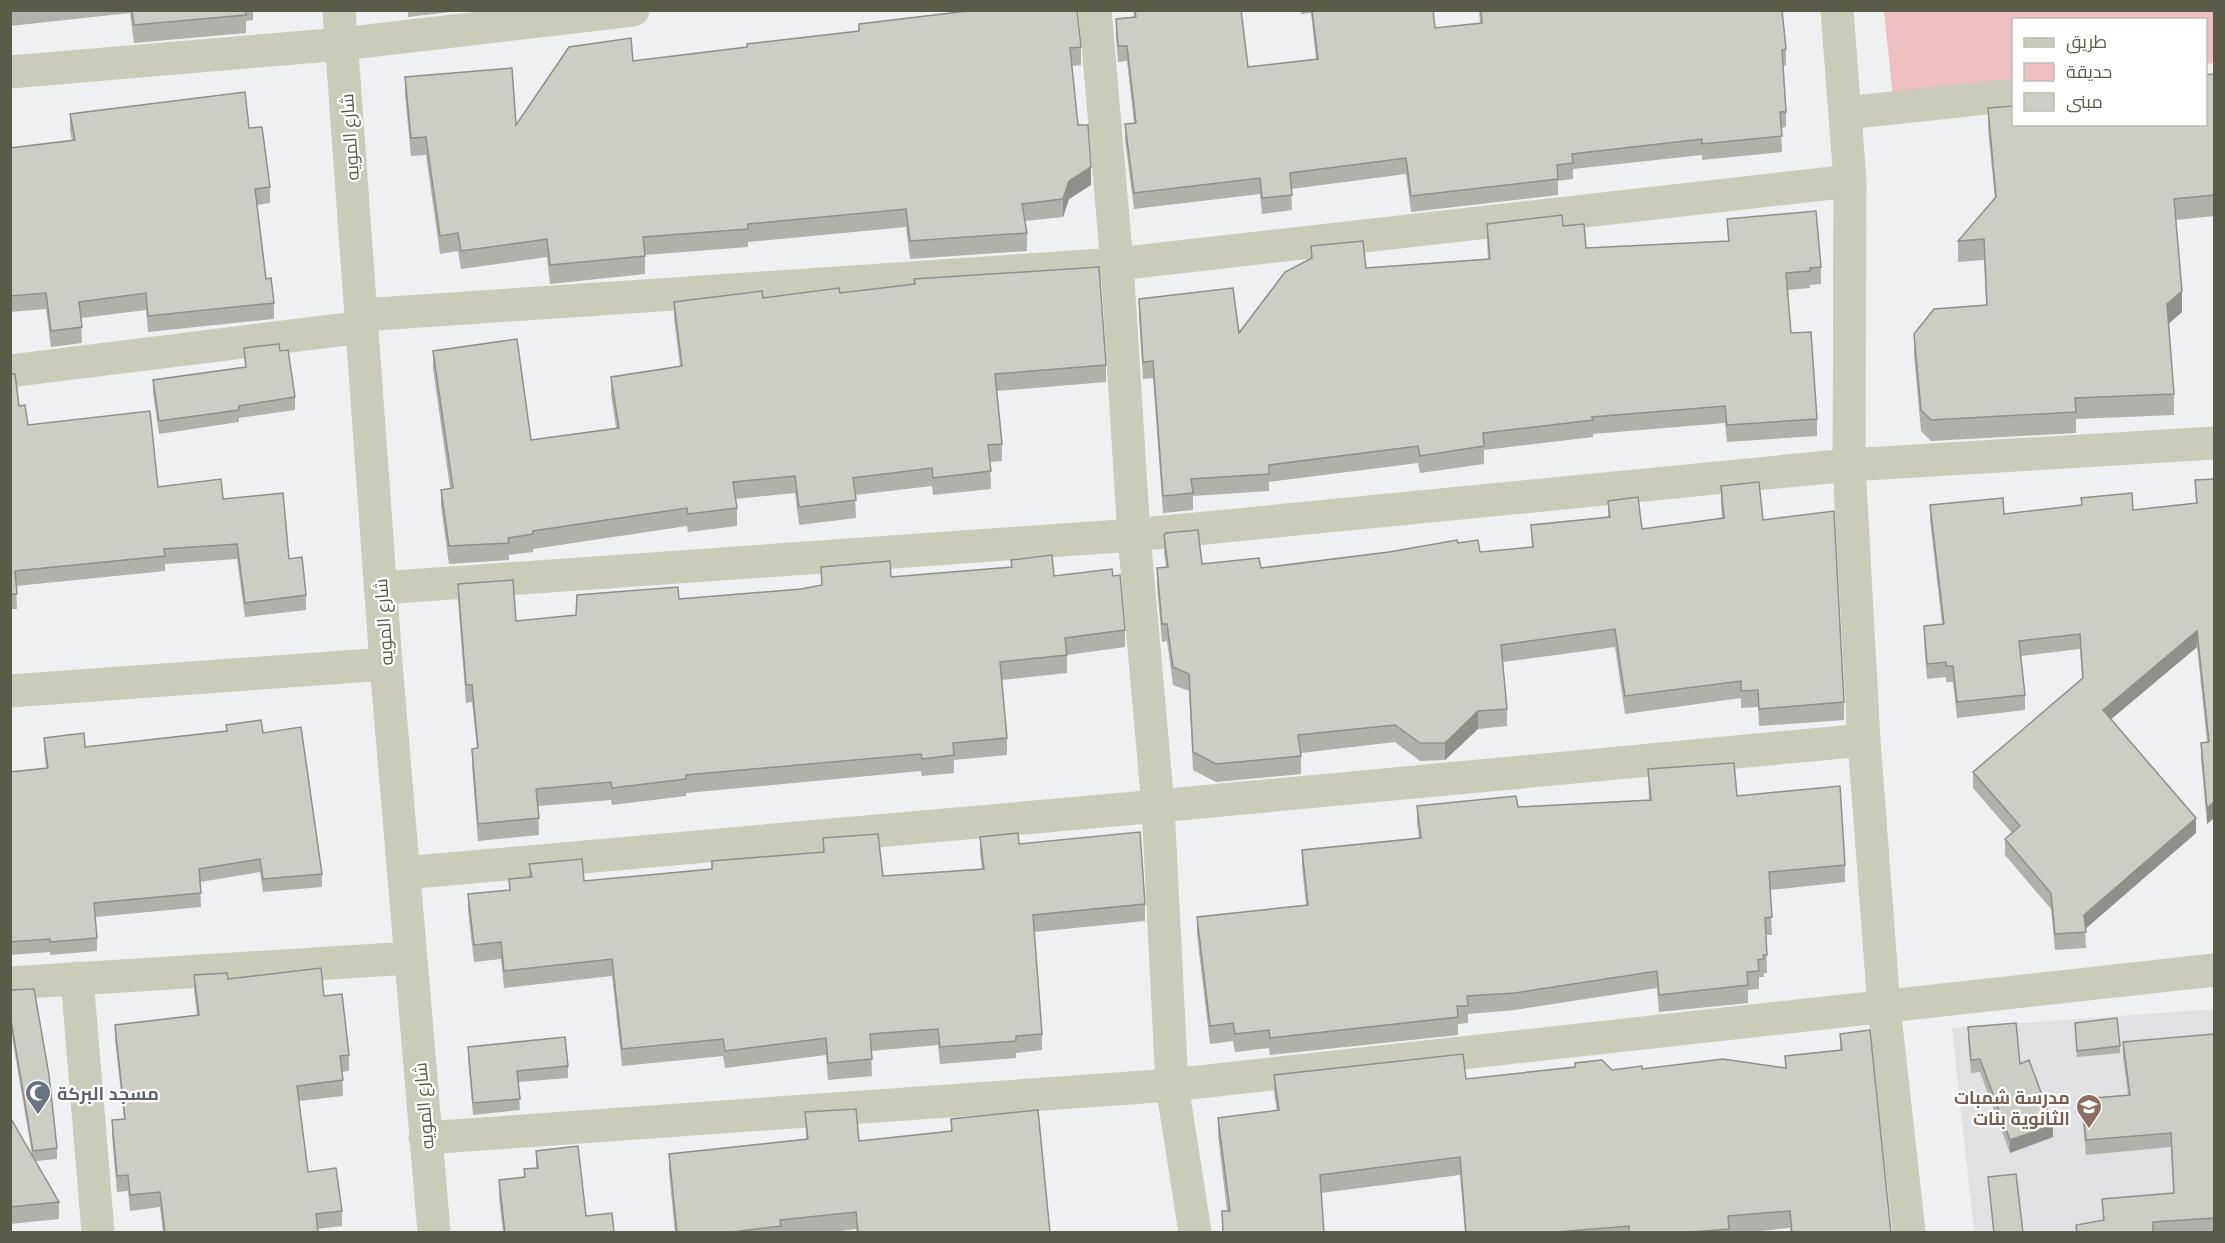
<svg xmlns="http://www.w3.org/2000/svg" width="2225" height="1243" viewBox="0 0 2225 1243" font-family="'Open Sans',Cairo,sans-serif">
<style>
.education{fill:#e0e1e2}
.green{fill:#edbfc0}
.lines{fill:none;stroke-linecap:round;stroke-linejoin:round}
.minor{stroke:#cacbbb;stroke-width:33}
.wall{fill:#afb1aa}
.shaded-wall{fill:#8f908b}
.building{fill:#cccec6;stroke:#8f908b;stroke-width:1.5}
.labels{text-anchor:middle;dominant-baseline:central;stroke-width:4.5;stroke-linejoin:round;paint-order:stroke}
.street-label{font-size:18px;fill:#5a5b48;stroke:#fff}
.worship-label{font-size:18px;font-weight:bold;fill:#5b616d;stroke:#fff;text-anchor:start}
.education-label{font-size:18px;font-weight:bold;fill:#785e54;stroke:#fff;text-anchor:end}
</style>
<rect width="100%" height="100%" fill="#eff0f1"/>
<!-- education -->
<path class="education" d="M2214 1009V1232H1974L1952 1028Z"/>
<!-- green -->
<path class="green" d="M1884 11H2214V63L2206 64V20H2014L2013 84 1893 97Z"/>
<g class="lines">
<!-- minor -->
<path class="minor" d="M339 10 386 664 434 1232
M1095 10 1117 264 1134 535 1158 806 1172 1085 1195 1232
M1837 10 1850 181 1849 465 1864 740 1884 1007 1909 1232
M10 72 342 44 633 10
M1846 113 2014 95
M362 315 1117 264 1850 181
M10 371 363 327
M380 588 1134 535 1849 465 2214 443
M10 691 386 664
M404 873 1158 806 1864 740
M77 978 98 1232
M10 983 410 958
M425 1138 1172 1085 2214 970"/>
</g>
<!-- wall -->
<path class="wall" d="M10 10H253V20L246 21V33L134 43 130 13 10 26Z
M408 10H467L408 17Z
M1133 10H1241L1248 67 1316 59 1311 13 1301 14V10H1433L1435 28 1480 23 1479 10H1782L1786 49V65L1783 66 1786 112V127L1781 128 1782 152 1702 160V155L1573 169V179L1558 181V195L1411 212 1406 174 1291 189 1292 210 1262 214 1260 194 1134 209 1125 140V124L1134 123 1127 61 1118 62 1116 35V19L1134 17Z
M859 24 1081 47V65L1072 66 1078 125 1091 185 1069 199 1063 217 1025 221 1027 233V251L910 259 906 227 748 242V247L645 255V274L550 284 547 257 461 269 458 251 440 254 426 155 411 156 405 95V77L516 125 633 61 747 47 859 31Z
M2214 74V216L2176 220 2182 312 2168 324 2174 394V415L2076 419V433L1931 441 1921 431 1914 355V334L1986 305 1984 260 1958 262V241L1995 199 1988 129V108L2013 124Z
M70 114 249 128 270 187V203L257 205 266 279 274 303V319L148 332 146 310 81 318 82 343 51 347 46 309 10 312V148L72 140 70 131Z
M1727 219 1821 267V284L1810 285V288L1788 290 1791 333 1817 419V436L1727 442 1725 423 1593 434V437L1484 450V464L1420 473 1418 463 1269 482V491L1193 496V510L1163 513 1153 378 1143 379 1139 316V299L1239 333 1311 259V246L1366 268 1488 259 1487 241V224L1563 226 1586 248 1728 241Z
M914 279 1106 365V382L997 391 1002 444V461L990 462 991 489 933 495 932 486 855 495 856 518 799 525 795 493 735 499 737 508V526L688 532 687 526 533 549V552L509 555V560L449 564 441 507V490L450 488 433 369V351L531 440 616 428 611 394V377L680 366 674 319V302L763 298 840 293 914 284Z
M244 348 280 351 295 397V410L239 418V422L159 434 153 393V380L245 367Z
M10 374 19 406 28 425 158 487 223 499 289 559 306 595V610L245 617 237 559 165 564V571L16 586 17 609H10Z
M2214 479V818L2207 824 2201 759V743L2207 742 2197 647 2111 719 2196 833 2085 929 2086 948 2055 950 2051 909 2005 855V839L2012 833 1973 788V772L2082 678 2080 649 2021 656 2025 695V710L1957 718 1953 682H1946V677L1927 679 1924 642V626L1942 624 1930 520V505L2004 514 2081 506V498L2133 510 2196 503 2195 480Z
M1721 486 1763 520 1844 702V720L1759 726 1758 707 1741 708V698L1625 714 1615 647 1503 662 1507 709V726L1478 729 1445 760 1420 761 1395 742 1301 753V774L1216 782 1193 770 1189 691 1173 685 1167 641 1162 642 1157 586V568L1166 567 1164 553V535L1202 564 1261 568 1458 543 1480 552 1532 547 1531 525 1608 518V501L1642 529 1722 519 1721 504Z
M1011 560 1054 576H1113L1125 630V647L1067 655V673L1002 680 1007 738V755L954 760V773L922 776 921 771 686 793V796L612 805 611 800 538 806 539 835 478 841 472 766V749L477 748 472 702 466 703 458 601V584L516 621 576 615 679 599 801 589 821 585V567L891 577 1011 567Z
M226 725 263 733 322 874V887L263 892 260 872 200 882 201 907 95 917 97 938V951L50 955V952L10 955V772L46 768 44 751V738L85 747 226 731Z
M1648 769 1737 796 1845 865V882L1770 890 1772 935H1766L1767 973H1764V977H1759V989L1748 990V1003L1659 1012 1657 988 1515 1010 1468 1014V1023L1458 1024V1035L1270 1055 1269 1048 1235 1052 1233 1041 1210 1044 1197 935V917L1306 905 1302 867V850L1419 838 1417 823V806L1518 807 1649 800Z
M980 837 1019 844 1145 904V921L1034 932 1042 1034V1050L1016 1053V1058L940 1064 938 1045 871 1051 872 1076 828 1080 826 1055 725 1068 723 1056 622 1066 612 976 504 988 501 959 474 962 468 911V894L509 890V879L529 877V864L584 881 712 869V861L823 853V838L883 876 982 869 980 854Z
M194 975 228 979 324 996 349 1055V1071L342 1072 343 1096 299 1101 308 1172 342 1211V1226L318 1229V1233H163L160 1207 130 1211 128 1191 117 1192 112 1136V1120L124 1119 115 1040V1025L197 1015 194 990Z
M10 990 57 1148V1159L36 1161 59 1202V1219L10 1224V1117L32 1154 10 1025Z
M2075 1023 2120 1046V1053L2077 1057Z
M1968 1027 2020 1064 2053 1137 2010 1153 1980 1072 1971 1073 1968 1040Z
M1840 1034 1891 1233H1790V1228L1743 1233H1465L1460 1175 1321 1193 1324 1233H1222V1211H1227L1218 1135V1118L1277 1111 1274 1093V1075L1466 1079 1612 1070 1785 1067V1056L1840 1050Z
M2214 1034V1233H2076V1225L2103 1220 2102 1199 2173 1193 2171 1147 2086 1155 2082 1113V1099L2128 1095 2123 1057V1042Z
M468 1047 568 1066V1078L518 1082 520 1110 473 1115 468 1058Z
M805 1112 859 1141 951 1132V1119L1050 1233H856V1229L825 1233H675L669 1171V1154L806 1139Z
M536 1151 586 1216 614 1233H503L499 1197V1180L524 1177V1169L536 1168Z"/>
<!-- shaded-wall -->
<path class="shaded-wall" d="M1091 167V185L1069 199 1063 217V199L1069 181Z
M2182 291V312L2167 325V304Z
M2197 631V647L2103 726V710Z
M1478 711V729L1445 760V743Z
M2214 802V818L2207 824V808Z
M2196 818V833L2084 930V915Z
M2053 1125V1137L2010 1153V1140Z"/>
<!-- building -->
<path class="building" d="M132 10H245L246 15 134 25Z
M976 10H1077L1081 47 1070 48 1078 125H1088L1091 167 1069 181 1063 199 1022 204 1027 233 910 241 906 209 748 224V229L643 237 645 256 550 265 547 239 461 251 458 233 440 236 426 137 411 138 405 77 512 68 516 125 569 47 631 38 633 61 747 47V44L859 31V24Z
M1135 10H1241L1248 67 1318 59 1312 10H1433L1435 28 1482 23 1481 10H1782L1786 49 1782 50 1786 112H1780L1782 136 1702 144V139L1572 154 1573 163 1557 165 1558 179 1411 196 1406 158 1290 173 1292 195 1262 198 1260 178 1134 193 1125 124 1136 123 1127 46H1118L1116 19 1136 17Z
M2214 74V195L2174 199 2182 291 2167 304 2174 394 2075 398 2076 412 1931 420 1921 410 1914 334 1934 309 1987 305 1984 239 1958 241 1996 197 1988 108 2013 106V124H2205V75Z
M245 92 249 128 262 127 270 187 255 189 266 279 271 278 274 303 148 316 146 293 79 302 82 327 51 331 46 293 10 296V148L75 140 70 114Z
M1816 211 1821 267 1810 268V271L1786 273 1791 333 1811 332 1817 419 1727 425 1725 406 1592 417 1593 420 1483 433 1484 446 1420 456 1418 446 1269 465V474L1191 479 1193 493 1163 496 1153 361 1143 362 1139 299 1233 288 1239 333 1285 272 1312 258 1311 246 1363 241 1366 268 1490 259 1487 224 1562 215 1563 226 1584 224 1586 248 1729 241 1727 219Z
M1099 267 1106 365 995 374 1002 444 988 445 991 471 933 478 932 468 853 478 856 500 799 507 795 476 733 482 737 508 688 514 687 508 533 531V534L508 538 509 543 449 546 441 490 453 488 433 351 517 339 531 440 619 428 611 377 682 366 674 302 762 291 763 298 839 288 840 293 915 284 914 279Z
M279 344 280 351 288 350 295 397 239 406V410L159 421 153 380 246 367 244 348Z
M10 374H15L19 406 25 405 28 425 150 411 158 487 221 479 223 499 283 493 289 559 302 557 306 595 245 603 237 544 164 549 165 556 15 571 17 594H10Z
M2214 479V802L2207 808 2201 743 2209 742 2197 631 2103 710 2196 818 2084 915 2086 932 2055 934 2051 893 2005 839 2020 826 1973 772 2083 678 2080 634 2019 641 2025 695 1957 702 1953 666H1946V662L1927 664 1924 626 1944 624 1930 505 2003 498 2004 514 2082 505 2081 498 2132 493 2133 510 2197 503 2195 480Z
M1759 482 1763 520 1834 511 1844 702 1759 709 1758 690 1741 691V681L1625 696 1615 629 1501 645 1507 709 1478 711 1445 743H1420L1395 725 1298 735 1301 756 1216 764 1193 752 1189 674 1173 667 1167 624H1162L1157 568 1168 567 1164 535 1166 533 1198 530 1202 564 1259 558 1261 568 1389 552 1457 540 1458 543 1478 540 1480 552 1533 547 1531 525 1610 517 1608 501 1638 497 1642 529 1724 518 1721 486Z
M1052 555 1054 576 1112 569 1113 576 1120 575 1125 630 1065 638 1067 655 1000 662 1007 738 953 743 954 755 922 759 921 754 686 775V779L612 788 611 782 536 789 539 818 478 824 472 749 478 748 472 685H466L458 584 513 580 516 621 576 615 577 595 678 587 679 599 801 589 822 585 821 567 890 561 891 577 1012 567 1011 560Z
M261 720 263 733 301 727 322 874 263 879 260 859 199 869 201 893 94 903 97 938 50 942V939L10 942V772L48 768 44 738 84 733 85 747 227 731 226 725Z
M1734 763 1737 796 1840 786 1845 865 1769 872 1772 917 1765 918 1767 955H1763L1764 959 1758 960 1759 971 1747 972 1748 985 1659 995 1657 971 1515 993 1467 996 1468 1006H1457L1458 1017 1270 1038 1269 1030 1235 1034 1233 1023 1210 1026 1197 917 1308 905 1302 850 1421 838 1417 806 1516 796 1518 807 1651 800 1648 769Z
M1140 832 1145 904 1033 915 1042 1034 1016 1036V1041L940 1047 938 1029 870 1034 872 1059 828 1063 826 1038 725 1051 723 1039 622 1049 612 959 504 971 501 942 474 945 468 894 510 890 509 879 532 877 529 864 582 859 584 881 712 869V861L824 852 823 838 878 834 883 876 984 869 980 837 1018 833 1019 844Z
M321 968 324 996 342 994 349 1055 340 1056 343 1080 297 1086 308 1172 336 1168 342 1211 316 1214 318 1233H165L160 1192 130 1195 128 1175 117 1176 112 1120 125 1119 115 1025 199 1015 194 975 227 973 228 979Z
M34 989 49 1075 57 1148 33 1151 10 1014V990Z
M2117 1018 2120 1046 2077 1051 2075 1023Z
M2016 1023 2020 1064 2029 1060 2053 1125 2010 1140 1980 1059 1971 1060 1968 1027Z
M1870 1030 1891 1233H1792L1790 1211 1728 1216 1729 1229 1679 1233H1629V1226L1544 1233H1466L1460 1157 1320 1175 1324 1233H1223L1222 1211H1230L1218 1118 1279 1110 1274 1075 1463 1054 1466 1079 1575 1067V1063L1602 1060 1612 1070 1642 1066V1069L1723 1059 1786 1068 1785 1056 1842 1050 1840 1034Z
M2214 1034V1218L2153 1222V1233H2077L2076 1225 2104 1220 2102 1199 2174 1193 2171 1133 2086 1140 2082 1099 2130 1095 2123 1042Z
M565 1037 568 1066 517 1071 520 1099 473 1103 468 1047Z
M856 1109 859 1141 952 1131 951 1119 1038 1110 1050 1233H858L856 1212 780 1220 781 1226 723 1233H677L669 1154 808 1139 805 1112Z
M10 1117 59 1202 10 1207Z
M578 1146 586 1216 612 1213 614 1233H505L499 1180 525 1177 524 1169 538 1168 536 1151Z
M2016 1174 2023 1233H1994L1988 1177Z"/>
<!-- icons -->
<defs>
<symbol id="mosque-pin" viewBox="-11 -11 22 30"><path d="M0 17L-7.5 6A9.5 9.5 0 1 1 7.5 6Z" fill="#6b7280" stroke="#fff"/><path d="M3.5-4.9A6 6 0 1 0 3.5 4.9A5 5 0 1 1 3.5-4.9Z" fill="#fff"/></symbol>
<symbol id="school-pin" viewBox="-11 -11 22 30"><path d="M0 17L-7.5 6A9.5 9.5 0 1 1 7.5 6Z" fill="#8d6e63" stroke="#fff"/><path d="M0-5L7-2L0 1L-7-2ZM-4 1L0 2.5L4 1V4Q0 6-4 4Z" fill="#fff"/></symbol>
</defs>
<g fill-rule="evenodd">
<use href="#mosque-pin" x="23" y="1078" width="30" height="40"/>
<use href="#school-pin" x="2074" y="1092" width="30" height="40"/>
</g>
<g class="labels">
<!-- street labels -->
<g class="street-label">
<text transform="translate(349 137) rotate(-94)">شارع المويه</text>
<text transform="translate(383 622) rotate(-94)">شارع المويه</text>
<text transform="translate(423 1106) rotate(-95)">شارع المويه</text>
</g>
<!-- worship labels -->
<g class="worship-label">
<text x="57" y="1093">مسجد البركة</text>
</g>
<!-- education labels -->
<g class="education-label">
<text x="2070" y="1097">مدرسة شمبات<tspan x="2070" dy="21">الثانوية بنات</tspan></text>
</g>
</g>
<!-- border -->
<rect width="2225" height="1243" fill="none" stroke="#5a5b48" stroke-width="24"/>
<!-- legend -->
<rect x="2012" y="18" width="195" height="108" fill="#ffffff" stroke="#bdbdb6" stroke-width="1.5"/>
<rect x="2024" y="38" width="30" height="9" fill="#cacbbb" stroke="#bdbdb6" stroke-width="1.5"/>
<text x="2066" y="48" font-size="18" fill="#5a5b48">طريق</text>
<rect x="2024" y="63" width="30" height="18" fill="#edbfc0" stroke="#bdbdb6" stroke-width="1.5"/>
<text x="2066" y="78" font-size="18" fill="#5a5b48">حديقة</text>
<rect x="2024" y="93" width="30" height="18" fill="#cccec6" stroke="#bdbdb6" stroke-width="1.5"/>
<text x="2066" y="108" font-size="18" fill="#5a5b48">مبنى</text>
</svg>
